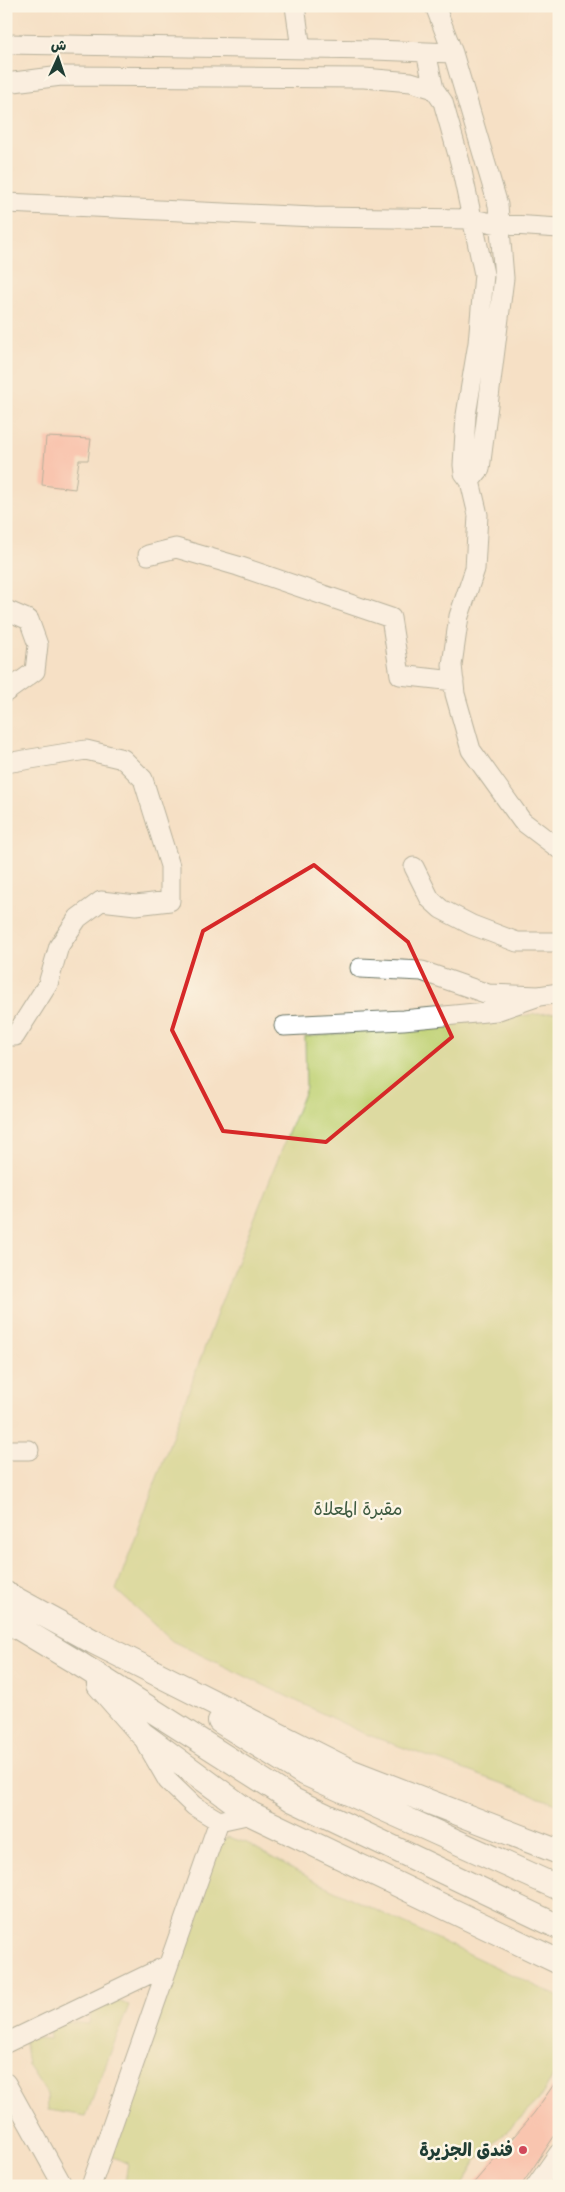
<svg xmlns="http://www.w3.org/2000/svg" width="565" height="2192" viewBox="0 0 565 2192" font-family="Sriracha,'Playpen Sans Arabic',sans-serif">
<style>
.green{fill:#bfd275;stroke:#6f8854}
.building{fill:#fda596}
.lines{fill:none;stroke-linecap:round;stroke-linejoin:round}
.minor-casing{stroke:#6a7667;stroke-width:21}
.major-casing{stroke:#6a7667;stroke-width:26}
.minor{stroke:#fff;stroke-width:19}
.major{stroke:#fff;stroke-width:24}
.marked{fill:none;stroke:#d62828;stroke-width:4;stroke-linejoin:round}
.poi-dot{fill:#d1495b;stroke:#fcf5e5;stroke-width:2}
.labels{text-anchor:middle;dominant-baseline:central;stroke-width:5;stroke-linejoin:round;paint-order:stroke}
.park-label{font-size:18px;fill:#3f5b41;stroke:#fcf5e5}
.poi-label{font-size:18px;font-weight:bold;fill:#1f3d34;stroke:#fcf5e5;text-anchor:end}
</style>
<rect width="100%" height="100%" fill="#fcf5e5"/>
<filter id="ink" filterUnits="userSpaceOnUse"><feTurbulence type="fractalNoise" baseFrequency=".02" numOctaves="2"/><feDisplacementMap in="SourceGraphic" scale="10" xChannelSelector="R" yChannelSelector="G"/><feConvolveMatrix kernelMatrix="1 2 1 2 8 2 1 2 1" color-interpolation-filters="sRGB"/></filter>
<filter id="wash" filterUnits="userSpaceOnUse"><feTurbulence type="fractalNoise" baseFrequency=".0096" numOctaves="4" result="noise"/><feDisplacementMap in="SourceGraphic" scale="20" xChannelSelector="R" yChannelSelector="G"/><feGaussianBlur stdDeviation="1.12" result="paint"/><feColorMatrix in="noise" values="0 0 0 0 0 0 0 0 0 0 0 0 0 0 0 0 0 1.4 0 .05"/><feComposite in="paint" operator="in"/></filter>
<g filter="url(#wash)">
<rect width="100%" height="100%" fill="#f6e0c5"/>
<!-- green -->
<path class="green" d="M559 1012V1804L363 1733 172 1641 116 1590 219 1308 306 1088 305 1037Z
M228 1837 247 1843 315 1881 559 1997V2067L538 2101 476 2161 461 2186H124L128 2163 104 2154 175 1974 212 1846Z
M112 1999 129 2005 86 2116 48 2110 47 2094 28 2065 24 2037 49 2039 51 2021 89 2024 92 2003 107 2006Z"/>
<g id="blocks">
<!-- building -->
<path class="building" d="M46 437 91 439 88 460H79L75 489 42 485Z
M559 2077V2129L521 2186H471L534 2113Z"/>
</g>
</g>
<g filter="url(#ink)">
<use href="#blocks" fill-opacity="0" stroke="#6a7667" stroke-width="1"/>
<g class="lines">
<defs>
<path id="minor" d="M295 6 301 49
M435 6 453 53
M6 44 374 50 453 53 498 205 504 278 480 469 470 481 464 473 463 465 466 415 478 343 484 274 460 162 443 102 434 89 411 82 364 78 61 76 6 83
M426 52 434 89
M6 203 314 217 472 219 498 224 559 228
M470 481 478 515 475 569 459 616 452 665 455 694 471 750 522 821 559 849
M148 555 176 548 238 566 391 618 400 675 454 681
M6 610 29 620 38 645 35 671 6 692
M6 763 86 750 123 759 143 779 170 866V901L136 905 101 901 78 918 59 946 48 984 15 1036H6
M414 867 430 899 441 909 472 925 517 942H559
M360 968 422 971 488 994 539 996 559 993
M284 1026 403 1020 496 1011 539 996
M6 1450H29
M142 1736 168 1781 194 1806 219 1821 251 1814
M6 2043 168 1965
M6 2083 63 2186
M91 2186 219 1821
M536 2186 559 2153"/>
<path id="major" d="M6 1594 94 1642 352 1772 559 1852
M6 1620 81 1665 293 1800 559 1927
M99 1685 142 1734 251 1814 559 1962
M220 1721 302 1772 559 1888"/>
</defs>
<!-- minor casing -->
<use href="#minor" class="minor-casing"/>
<!-- major casing -->
<use href="#major" class="major-casing"/>
<!-- minor -->
<use href="#minor" class="minor"/>
<!-- major -->
<use href="#major" class="major"/>
</g>
</g>
<!-- marked area -->
<path d="M0 0H565V2192H0ZM314 865 408 942 452 1037 326 1142 223 1131 172 1030 203 931Z" fill="#f6e0c5" fill-opacity=".55" fill-rule="evenodd"/>
<path class="marked" d="M314 865 408 942 452 1037 326 1142 223 1131 172 1030 203 931Z"/>
<!-- markers -->
<circle class="poi-dot" cx="523" cy="2150" r="5"/>
<g class="labels">
<!-- park labels -->
<g class="park-label">
<text x="358" y="1509">مقبرة المعلاة</text>
</g>
<!-- poi labels -->
<g class="poi-label">
<text x="513" y="2150">فندق الجزيرة</text>
</g>
</g>
<!-- margin -->
<rect width="565" height="2192" fill="none" stroke="#fcf5e5" stroke-width="25"/>
<!-- north arrow -->
<g transform="translate(58 58) rotate(3)" stroke="#fcf5e5" stroke-width="4" paint-order="stroke">
<path d="M0-4L9 19L0 12L-9 19Z" fill="#1f3d34"/>
<text y="-8" font-size="14" font-weight="bold" text-anchor="middle" fill="#1f3d34">ش</text>
</g>
</svg>
